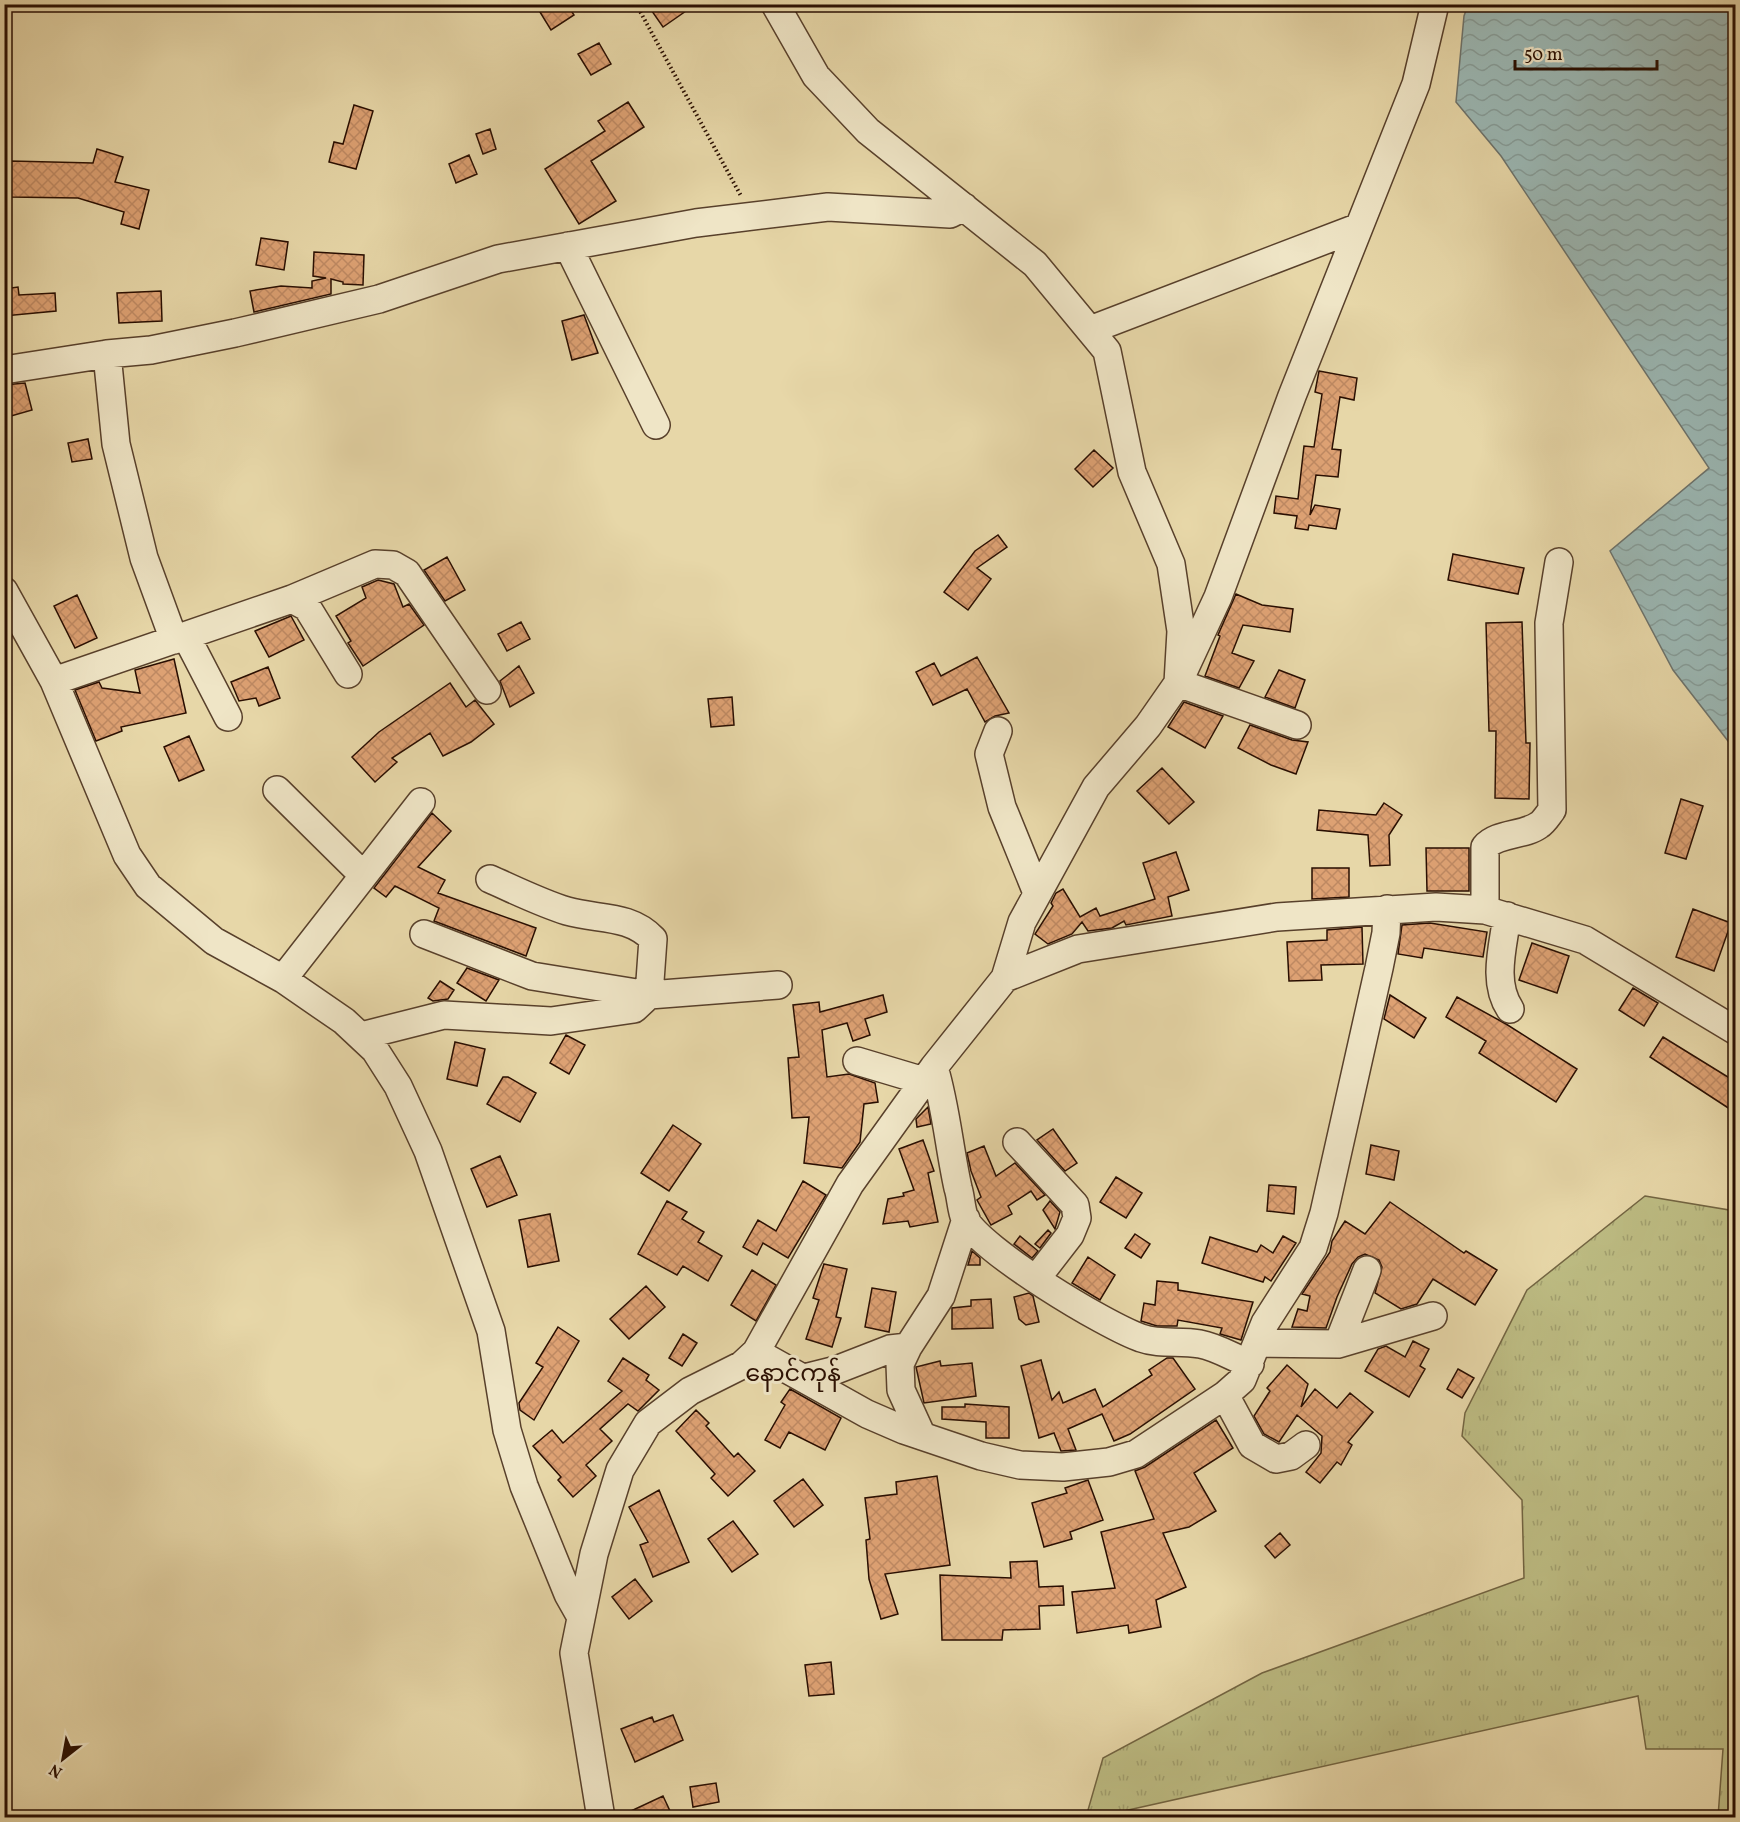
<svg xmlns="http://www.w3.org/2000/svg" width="1740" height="1822" viewBox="0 0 1740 1822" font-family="Vollkorn,'Noto Sans Myanmar',serif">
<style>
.grass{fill:url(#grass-tufts);stroke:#736542;stroke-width:1.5}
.water{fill:url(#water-waves);stroke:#6d736c;stroke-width:1.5}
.building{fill:url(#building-cross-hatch);stroke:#290e01;stroke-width:1.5}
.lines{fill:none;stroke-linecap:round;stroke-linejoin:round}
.minor-casing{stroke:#58402b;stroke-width:30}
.path{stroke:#290e01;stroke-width:4;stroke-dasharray:1.5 3;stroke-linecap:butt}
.minor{stroke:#efe5c6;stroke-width:27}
.labels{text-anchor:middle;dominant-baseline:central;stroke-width:6;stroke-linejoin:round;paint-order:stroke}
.quarter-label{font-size:24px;fill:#290e01;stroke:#efe5c6}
</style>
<defs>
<pattern id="grass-tufts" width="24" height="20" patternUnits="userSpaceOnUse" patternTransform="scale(1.5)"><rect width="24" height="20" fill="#bdbc83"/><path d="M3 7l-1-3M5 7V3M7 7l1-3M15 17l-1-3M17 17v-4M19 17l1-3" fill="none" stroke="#a2a06f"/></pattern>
<pattern id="water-waves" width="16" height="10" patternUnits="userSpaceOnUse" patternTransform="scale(1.5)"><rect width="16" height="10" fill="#9bb7b3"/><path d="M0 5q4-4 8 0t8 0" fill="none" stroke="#869c98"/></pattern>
<pattern id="building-cross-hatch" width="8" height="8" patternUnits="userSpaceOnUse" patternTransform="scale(1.5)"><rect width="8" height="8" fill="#dda173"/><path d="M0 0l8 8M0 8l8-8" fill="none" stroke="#be8962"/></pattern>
</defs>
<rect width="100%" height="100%" fill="#e7d7a8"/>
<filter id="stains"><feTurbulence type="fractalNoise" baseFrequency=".00333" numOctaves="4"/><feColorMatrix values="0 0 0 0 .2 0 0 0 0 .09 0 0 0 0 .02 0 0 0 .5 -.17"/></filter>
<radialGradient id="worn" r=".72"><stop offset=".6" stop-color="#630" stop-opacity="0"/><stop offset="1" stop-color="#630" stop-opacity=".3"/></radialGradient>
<!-- grass -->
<path class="grass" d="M1645 1196 1735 1211V1817H1718L1723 1749H1646L1638 1696 1097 1817H1086L1103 1758 1262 1673 1524 1578 1522 1500 1462 1436 1465 1413 1527 1290Z"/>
<!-- water -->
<path class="water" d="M1468 5H1735V750L1673 670 1610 551 1709 468 1501 156 1456 102 1464 16Z"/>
<!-- building -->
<path class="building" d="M535 4H567L574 15 551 30Z
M647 4H696L663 27Z
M599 43 611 64 591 75 578 54Z
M628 102 644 127 591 161 616 201 579 224 545 169 605 131 598 121Z
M354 105 373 111 356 169 329 162 334 142 343 144Z
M490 129 496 149 483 154 476 134Z
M97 149 123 157 115 182 149 190 139 229 121 224 124 212 78 198 10 197 11 161 93 163Z
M469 155 477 174 456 183 449 164Z
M261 238 288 242 284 270 256 265Z
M314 252 364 255 363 285 343 284V282L331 279V294L254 312 250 291 281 286 312 288V281L326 278 313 276Z
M18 287 19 295 55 293 56 311 4 316V289Z
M161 291 162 321 119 323 117 293Z
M584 315 598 353 572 360 562 321Z
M1319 371 1357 378 1354 400 1340 397 1332 449 1341 450 1338 477 1316 475 1310 515 1315 505 1340 509 1336 529 1309 525 1308 530 1295 528 1297 516 1274 513 1276 496 1298 499 1304 446 1314 447 1322 394 1315 392Z
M25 383 32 410 4 418V385Z
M88 439 92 459 72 462 68 443Z
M1094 450 1113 468 1093 487 1075 469Z
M998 535 1007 547 977 568 991 579 968 610 944 592 975 551Z
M1453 554 1524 568 1518 594 1448 580Z
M447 557 465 590 445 601 424 570Z
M378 580 394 584 403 607 409 604 424 625 363 666 348 643 351 641 336 616 366 598 362 587Z
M1236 594 1262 605 1293 609 1290 632 1243 625 1232 653 1254 661 1239 688 1205 676 1220 636 1218 635Z
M77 595 97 638 75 648 54 606Z
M291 616 304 640 269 657 255 631Z
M521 622 530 639 507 651 498 634Z
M1522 622 1526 743H1530L1529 799 1495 798 1496 731H1489L1486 623Z
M977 657 1009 713 995 716 985 722 967 689 933 705 916 672 934 663 941 676Z
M174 659 186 713 121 727 122 731 96 741 75 690 99 682 102 688 140 693 135 670Z
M519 666 534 693 510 707 500 681Z
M268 667 280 698 259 706 256 698 239 701 231 682Z
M1279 670 1305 680 1295 708 1265 697Z
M450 683 466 707 475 700 494 724 471 742 443 756 430 733 392 758 397 762 375 782 352 757 379 732Z
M732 697 734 725 711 727 708 699Z
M1184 702 1223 716 1205 748 1168 727Z
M1250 725 1292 740 1308 742 1296 774 1271 765 1238 748Z
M189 736 204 770 179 781 164 747Z
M1162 768 1194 802 1169 824 1137 791Z
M1681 799 1703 806 1686 859 1665 853Z
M1384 803 1402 815 1389 835 1390 865 1370 866 1368 835 1317 830 1319 810 1376 815Z
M432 813 451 831 418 867 445 880 438 893 536 928 526 956 434 921 439 908 395 886 386 897 374 888Z
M1426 848H1469V891H1427Z
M1176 852 1189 890 1168 897 1172 916 1126 925 1124 921 1112 928 1088 931 1082 922 1072 934 1048 944 1035 934 1053 906 1051 903 1056 893 1063 889 1080 917 1096 908 1100 916 1155 899 1143 863Z
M1312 868H1349V897L1312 899Z
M1693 909 1731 923 1714 971 1676 957Z
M1430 923 1487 932 1483 957 1424 948 1422 958 1398 954 1402 925Z
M1362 927 1363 964 1321 965 1322 980 1289 981 1287 942 1327 940V930Z
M1532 943 1569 956 1557 993 1519 980Z
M467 968 499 980 486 1001 457 983Z
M440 981 454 990 448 999 433 1001 428 998Z
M1633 988 1658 1003 1644 1026 1619 1010Z
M883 995 887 1012 865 1019 870 1035 853 1041 847 1023 822 1030 827 1077 849 1074 875 1083 878 1102 864 1104 860 1142 842 1168 804 1163 809 1117 792 1118 788 1058 799 1057 793 1005 819 1002 820 1012Z
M1390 995 1426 1018 1414 1038 1384 1019Z
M1457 997 1506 1024 1577 1069 1556 1102 1479 1053 1486 1041 1446 1017Z
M566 1035 585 1045 569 1074 550 1063Z
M1663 1037 1736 1082V1113L1650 1057Z
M455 1042 485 1049 477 1086 447 1079Z
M503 1077H508L536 1093 520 1122 487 1104Z
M928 1107 931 1124 917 1127 916 1119Z
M673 1125 701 1144 669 1191 641 1173Z
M1053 1129 1077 1163 1065 1171 1037 1140Z
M923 1140 934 1171 928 1173 938 1222 910 1227 908 1221 883 1224 888 1199 904 1196 903 1193 914 1190 899 1149Z
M1371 1145 1399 1151 1394 1180 1366 1174Z
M984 1146 996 1176 1015 1163 1045 1195 1037 1200 1031 1191 1008 1206 1012 1214 991 1225 977 1200 981 1197 971 1171 967 1153Z
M500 1156 517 1195 487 1207 471 1169Z
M1116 1177 1142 1193 1126 1218 1100 1202Z
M803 1181 826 1195 788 1258 763 1243 757 1255 743 1247 758 1220 776 1231Z
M1269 1185 1296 1187 1294 1214 1267 1211Z
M667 1201 687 1212 682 1219 704 1232 698 1242 722 1256 708 1281 683 1266 677 1275 638 1254Z
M1050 1201 1060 1212 1055 1229 1043 1210Z
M1390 1202 1464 1253 1466 1251 1497 1270 1475 1305 1433 1279 1417 1304 1401 1309 1375 1293 1382 1267 1379 1260 1365 1254 1358 1257 1352 1264 1337 1297 1326 1328 1292 1327 1298 1309 1307 1311 1310 1296 1302 1294 1330 1252 1332 1241 1345 1221 1365 1234Z
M550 1214 559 1261 528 1267 519 1220Z
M1048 1230 1051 1233 1040 1248 1035 1244Z
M1135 1234 1150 1244 1141 1258 1125 1248Z
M1020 1236 1038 1251 1032 1258 1014 1244Z
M1283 1236 1296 1243 1271 1281 1265 1277 1263 1282 1202 1263 1210 1237 1257 1252 1261 1245 1273 1253Z
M972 1251 980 1258V1265H968Z
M1088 1257 1115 1275 1100 1300 1072 1283Z
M824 1264 847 1269 836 1317 841 1318 832 1347 806 1339 819 1300 813 1298Z
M752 1270 776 1285 756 1321 731 1305Z
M1157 1281 1178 1283V1290L1253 1302 1241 1340 1220 1334 1222 1328 1178 1320 1177 1326H1157L1141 1321 1144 1303 1155 1305Z
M646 1286 665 1307 629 1339 610 1319Z
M872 1288 896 1292 889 1332 865 1327Z
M1029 1293 1033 1296 1039 1322 1026 1325 1019 1319 1014 1297Z
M991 1299 993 1328 952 1329V1308L971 1306V1300Z
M558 1327 579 1341 534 1420 520 1410 519 1403 543 1367 536 1363Z
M683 1334 697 1343 682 1366 669 1358Z
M1413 1341 1429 1349 1420 1366 1425 1369 1409 1397 1365 1371 1378 1349 1386 1346 1405 1357Z
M623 1358 649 1375 646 1380 659 1390 638 1411 628 1404 600 1429 612 1441 586 1465 596 1476 573 1497 558 1480 561 1477 533 1446 552 1430 563 1443 622 1391 608 1381Z
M1167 1358H1173L1195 1389 1130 1434 1114 1441 1102 1414 1068 1429 1076 1450 1061 1451 1054 1433 1039 1438 1021 1366 1041 1360 1052 1400 1059 1392 1063 1403 1095 1389 1103 1407 1152 1375 1149 1370Z
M940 1361 941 1366 972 1363 976 1396 924 1403 916 1367Z
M1287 1365 1308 1384 1301 1407 1315 1389 1337 1408 1350 1393 1373 1412 1348 1442 1352 1445 1341 1465 1337 1462 1320 1483 1306 1472 1321 1453 1322 1436 1297 1415 1279 1442 1264 1434 1254 1416 1270 1391 1267 1388Z
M1458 1369 1474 1378 1462 1398 1447 1389Z
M790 1389 841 1418 825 1450 789 1432 780 1448 765 1440 785 1405 781 1402Z
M965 1404 1009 1407V1438H986V1422L942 1419V1407H965Z
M696 1410 709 1423 706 1426 734 1457 738 1453 755 1471 728 1496 711 1478 715 1474 676 1431Z
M1216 1420 1233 1448 1194 1473 1216 1511 1189 1527 1163 1533 1186 1587 1156 1600 1161 1627 1129 1633 1128 1625 1077 1633 1072 1592 1115 1588 1101 1532 1154 1519 1135 1471 1145 1467Z
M937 1476 950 1565 885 1574 898 1614 881 1619 869 1579 866 1540 870 1539 865 1498 897 1494 896 1482Z
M803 1479 823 1505 794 1527 774 1501Z
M1088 1480 1103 1520 1070 1532 1072 1539 1044 1547 1032 1503 1067 1493 1065 1488Z
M659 1490 689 1562 653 1577 640 1545 648 1542 629 1507Z
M733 1521 758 1554 732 1572 708 1539Z
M1280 1533 1290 1545 1275 1558 1265 1546Z
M1037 1561 1039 1587 1063 1586 1064 1605 1039 1606 1040 1629 1003 1630 1002 1640H942L940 1575 1011 1578 1010 1562Z
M635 1579 652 1601 629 1619 612 1597Z
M831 1662 834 1694 809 1696 805 1665Z
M673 1715 683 1740 635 1762 621 1729 652 1717 654 1722Z
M716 1783 719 1802 693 1807 690 1787Z
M663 1796 670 1811 656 1818H616Z"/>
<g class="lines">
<defs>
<path id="minor" d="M568 246 656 425
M1090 330 1359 227
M107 354 116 444 144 558 174 640
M4 370 107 354 151 350 235 333 379 299 498 259 696 223 828 207 950 214 964 207
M4 591 54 681 127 855 148 886 214 941 283 979 344 1021 375 1050 398 1086 428 1151 491 1331 507 1430 524 1486 568 1594 581 1617
M292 599 375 564 393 565 407 573 487 690
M186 636 228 717
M54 681 292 599 307 607 348 674
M1297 725 1178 683 1218 597 1292 396 1416 84 1435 4
M998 731 989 754 1002 807 1037 893
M277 790 363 875
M1485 910V847C1496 833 1524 836 1539 825 1544 822 1548 815 1552 810L1549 623 1559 562
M1507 916C1503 947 1492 982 1510 1009
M424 934 532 976 649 995 653 939C629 914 598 920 567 911 541 903 515 890 490 879
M1005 978 1078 949 1277 917 1436 907 1485 910 1585 940 1736 1031
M283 979 421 802
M361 1036 444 1015 551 1021 634 1009 649 995 778 985
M857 1061 924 1081
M934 1067C946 1107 949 1147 958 1188 961 1197 961 1210 965 1219 980 1250 1106 1326 1141 1338 1160 1345 1180 1340 1200 1344 1217 1347 1234 1358 1250 1364
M1017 1142 1075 1205 1077 1218 1070 1235 1036 1279
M1259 1343 1338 1344 1433 1316
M1338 1344 1367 1270
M756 1352 867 1414 904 1430 981 1456 1020 1465 1063 1467 1109 1462 1136 1454 1225 1395 1242 1380 1265 1323 1313 1248 1324 1213 1379 968 1386 933 1387 909
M804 1378 836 1370 890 1349 908 1347
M1225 1395 1252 1445 1276 1459 1291 1456 1306 1445
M922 1436 901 1390 900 1364 908 1347 941 1296 966 1219
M601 1818 574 1653 594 1554 620 1470 648 1423 690 1391 742 1365 756 1352 850 1184 934 1067 1005 978 1022 922 1096 787 1148 726 1178 683 1181 631 1171 564 1132 472 1107 351 1035 264 868 131 816 76 775 4"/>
</defs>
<!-- minor casing -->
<use href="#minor" class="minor-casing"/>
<!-- path -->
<path class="path" d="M636 4 741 196"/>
<!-- minor -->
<use href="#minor" class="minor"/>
</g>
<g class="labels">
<!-- quarter labels -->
<g class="quarter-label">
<text x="793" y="1375">နောင်ကုန်</text>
</g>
</g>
<!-- margin -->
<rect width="1740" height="1822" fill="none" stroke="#e7d7a8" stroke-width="24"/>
<rect x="6" y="6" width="1728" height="1810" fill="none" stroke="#290e01" stroke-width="3"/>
<rect x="12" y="12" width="1716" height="1798" fill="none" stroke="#290e01" stroke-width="1.5"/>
<!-- north arrow -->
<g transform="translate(63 1759) rotate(211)" stroke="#efe5c6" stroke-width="4.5" paint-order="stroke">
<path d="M0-4.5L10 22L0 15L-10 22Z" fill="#290e01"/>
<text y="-9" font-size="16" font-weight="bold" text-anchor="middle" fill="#290e01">N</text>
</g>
<!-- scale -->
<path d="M1515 60v9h142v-9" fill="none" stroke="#290e01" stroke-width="3"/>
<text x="1524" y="60" font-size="18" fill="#290e01" stroke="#efe5c6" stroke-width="4.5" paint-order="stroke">50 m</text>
<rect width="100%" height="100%" filter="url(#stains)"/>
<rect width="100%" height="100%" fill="url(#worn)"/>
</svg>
